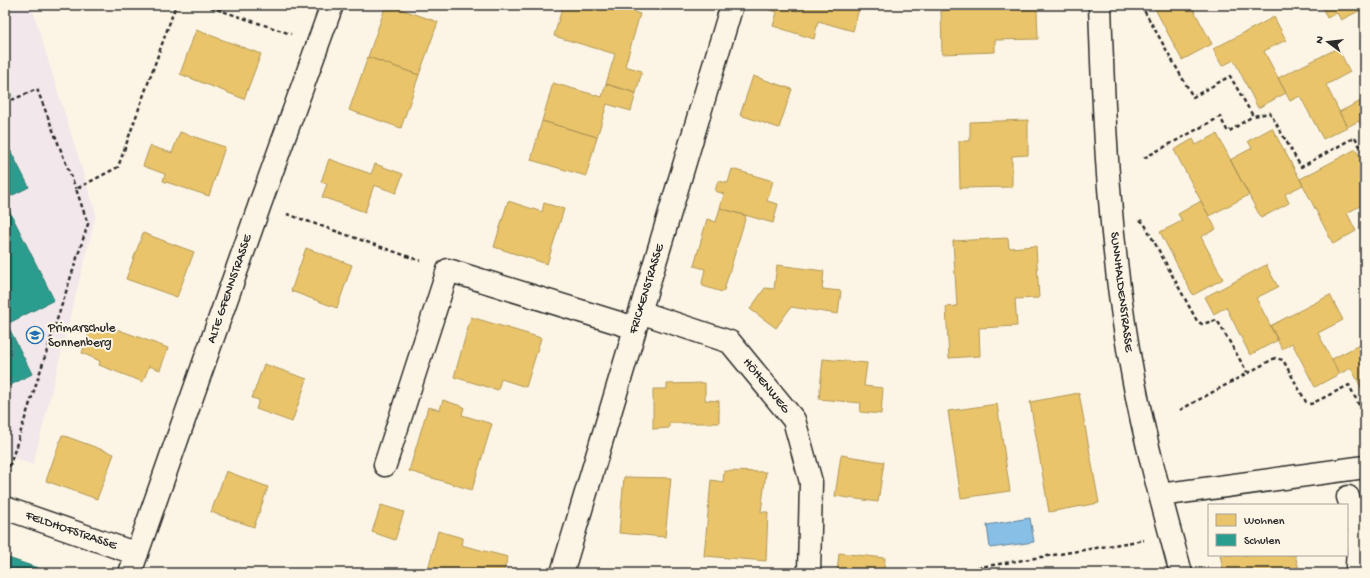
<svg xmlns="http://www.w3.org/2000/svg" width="1370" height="578" viewBox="0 0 1370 578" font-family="'Gochi Hand',sans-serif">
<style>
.built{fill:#f2e7ea}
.green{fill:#aeebb1;stroke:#6c8b6e}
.water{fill:#88bfe6;stroke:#63849b}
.homes{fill:#e9c46a;stroke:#b09657}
.schools{fill:#2a9d8f;stroke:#2a7b71}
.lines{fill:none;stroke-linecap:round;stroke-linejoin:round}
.minor-casing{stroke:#2b2b2b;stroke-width:25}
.path{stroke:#2b2b2b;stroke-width:2.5;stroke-dasharray:4 3;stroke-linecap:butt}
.minor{stroke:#fcf5e5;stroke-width:22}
.labels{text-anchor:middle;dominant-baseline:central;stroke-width:4;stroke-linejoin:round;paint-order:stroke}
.street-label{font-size:13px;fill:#2b2b2b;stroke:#fcf5e5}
.poi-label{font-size:13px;fill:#2b2b2b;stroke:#fcf5e5;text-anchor:start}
</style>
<rect width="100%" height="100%" fill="#fcf5e5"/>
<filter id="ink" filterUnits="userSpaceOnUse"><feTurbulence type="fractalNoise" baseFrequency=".025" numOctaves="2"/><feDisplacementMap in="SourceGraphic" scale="8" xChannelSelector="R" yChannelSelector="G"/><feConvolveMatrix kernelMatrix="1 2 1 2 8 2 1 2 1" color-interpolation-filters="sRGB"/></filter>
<g filter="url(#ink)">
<!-- built -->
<path class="built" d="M5 5H31L96 214 33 465 5 455Z"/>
<!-- green -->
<path class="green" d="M5 82 12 96 5 100Z"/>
<!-- water -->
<path class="water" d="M1030 518 1034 542 990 548 987 525Z"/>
<!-- homes -->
<path class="homes" d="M386 5H389L438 22 419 75 368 57Z
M563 5H636L634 12 640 14 625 66 642 71 636 93 606 84 615 54 554 36Z
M768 5H860L853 31 818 21 814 39 773 26 777 12 767 9Z
M948 5H1023V9H1037L1038 39 995 40V52L942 54 941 11 948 10Z
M1153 5H1191L1212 44 1182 60Z
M1321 5H1361L1363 9 1341 20 1337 13 1327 18Z
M1274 17 1286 40 1264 51 1286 93 1258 108 1234 60 1222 66 1213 49Z
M196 30 261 54 244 99 180 74Z
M1338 48 1350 72 1326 85 1347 127 1323 139 1300 96 1290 101 1278 78Z
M368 57 419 75 401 128 349 110Z
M753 76 792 89 779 128 740 115Z
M553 83 602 97 606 84 636 93 631 111 607 104 597 137 542 121Z
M1365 99V133L1359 121 1347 127 1339 112Z
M1028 120V155L1012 156V187L960 188 959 141H970V122Z
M542 121 597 137 586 176 531 160Z
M1272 128 1303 185 1285 194 1289 203 1261 218 1230 160 1252 148 1248 141Z
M180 132 225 147 209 196 163 181 165 174 143 166 150 146 172 153Z
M1217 134 1249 195 1209 216 1174 150 1193 139 1196 145Z
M1356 149 1365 166V215L1360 206 1347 213 1356 231 1333 244 1300 179Z
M329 159 371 174 375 164 403 174 396 193 374 185 365 212 322 197 327 184 321 182Z
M732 169 773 181 767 201 778 204 773 223 720 208 724 194 715 191 718 181 728 183Z
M508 201 542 212 544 203 564 209 547 264 494 247Z
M1201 201 1216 229 1201 237 1223 279 1193 295 1160 232 1182 221 1178 214Z
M720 208 746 216 724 290 722 292 703 286 702 283 705 269 694 266 707 219 716 222Z
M143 233 194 252 177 297 126 279Z
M1008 238 1009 248 1036 246 1039 298 1015 299 1017 326 979 328 980 356 949 358 946 307 957 306 953 241Z
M306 248 352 265 337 308 291 291Z
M777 265 824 271 822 289 841 291 838 314 791 307 776 328 750 309 765 288 774 289Z
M1266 265 1278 287 1256 298 1278 340 1250 355 1226 307 1214 314 1205 297Z
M1330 295 1343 320 1318 333 1339 374 1315 387 1292 343 1282 349 1270 326Z
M471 317 541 338 526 387 501 379 498 390 454 377Z
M92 325 109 332 111 327 168 348 160 370 149 366 143 382 99 365 100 361 82 353Z
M1365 342V395L1351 368 1339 374 1332 359Z
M823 359 867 363 864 386 883 388 881 414 860 412 861 403 819 399Z
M264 364 307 379 292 422 256 409 259 400 252 398Z
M705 383V400L719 401V423H669V428L653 429V389H667V384Z
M1079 393 1099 503 1049 512 1030 402Z
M443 400 464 407 462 415 492 424 472 490 409 471 428 407 440 410Z
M997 404 1010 491 961 498 948 411Z
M62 435 114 454 97 499 46 481Z
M841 455 884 462 878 502 835 496Z
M226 471 268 487 254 527 211 512Z
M724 471 766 472 761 512H768L766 561 704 556 711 480 723 482Z
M624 477 671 478 665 537 619 533Z
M381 505 404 512 395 540 372 532Z
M438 531 463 538 461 545 508 557 503 573H427Z
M839 553 885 558 884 571 905 573H837Z
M1220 555H1295L1300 573H1224Z"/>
<!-- schools -->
<path class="schools" d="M5 142H6L29 187 5 199Z
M5 202 54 300 7 324 32 374 5 388Z
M5 557 53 573H5Z"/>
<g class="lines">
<defs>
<path id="minor" d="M1100 5C1104 131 1110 258 1134 382 1146 446 1164 510 1181 573
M640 312 730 342 794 420 811 482 809 573
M385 465 448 270 635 328
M1160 495 1365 467
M1348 497 1359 529 1357 566 1359 573
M5 508 137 554
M130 573 260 204 332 5
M562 573 732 5"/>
</defs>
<!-- minor casing -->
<use href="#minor" class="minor-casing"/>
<!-- path -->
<path class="path" d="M204 5 291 34
M1141 5 1193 97 1230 76 1253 116 1270 113 1301 167 1355 137 1365 156
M5 103 37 89 76 189
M1144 158 1220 117 1228 132 1253 116
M287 214 421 261
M1140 220 1144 223 1197 321 1202 324 1217 320 1247 372
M1180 410 1275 358 1283 360 1306 402 1311 404 1349 385 1365 417
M5 480 88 224 76 189 118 167 176 5
M965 573 969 569 1144 540"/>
<!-- minor -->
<use href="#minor" class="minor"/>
</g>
</g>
<!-- icons -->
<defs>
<symbol id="school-ring" viewBox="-11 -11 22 22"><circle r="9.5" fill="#fcf5e5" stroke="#1f6fb2" stroke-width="1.5"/><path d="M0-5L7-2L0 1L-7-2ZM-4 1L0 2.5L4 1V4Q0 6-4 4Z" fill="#1f6fb2"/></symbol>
</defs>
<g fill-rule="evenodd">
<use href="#school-ring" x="25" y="325" width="20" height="20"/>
</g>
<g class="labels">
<!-- street labels -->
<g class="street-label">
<text transform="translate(230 289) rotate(-71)">ALTE GFENNSTRASSE</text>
<text transform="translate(647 289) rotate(-73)">FRICKENSTRASSE</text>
<text transform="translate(1121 292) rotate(83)">SUNNHALDENSTRASSE</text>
<text transform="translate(766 386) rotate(51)">HÖHENWEG</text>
<text transform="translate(71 531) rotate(19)">FELDHOFSTRASSE</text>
</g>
<!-- poi labels -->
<g class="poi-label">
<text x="48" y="328">Primarschule<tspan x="48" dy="15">Sonnenberg</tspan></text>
</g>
</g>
<!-- margin -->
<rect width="1370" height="578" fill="none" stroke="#fcf5e5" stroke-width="20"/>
<rect x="10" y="10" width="1350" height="558" fill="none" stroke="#2b2b2b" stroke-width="1.5" filter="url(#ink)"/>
<!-- legend -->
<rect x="1208" y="504" width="140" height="52" fill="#fcf5e5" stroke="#a8a49b"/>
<rect x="1216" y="514" width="20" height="12" fill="#e9c46a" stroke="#a8a49b"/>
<text x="1244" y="524" font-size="12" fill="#2b2b2b">Wohnen</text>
<rect x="1216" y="534" width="20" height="12" fill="#2a9d8f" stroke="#a8a49b"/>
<text x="1244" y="544" font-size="12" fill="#2b2b2b">Schulen</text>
<!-- north arrow -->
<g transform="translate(1328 42) rotate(285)" stroke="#fcf5e5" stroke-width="3" paint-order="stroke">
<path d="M0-3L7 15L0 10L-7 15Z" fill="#2b2b2b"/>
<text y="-6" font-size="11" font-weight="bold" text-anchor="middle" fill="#2b2b2b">N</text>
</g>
</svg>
